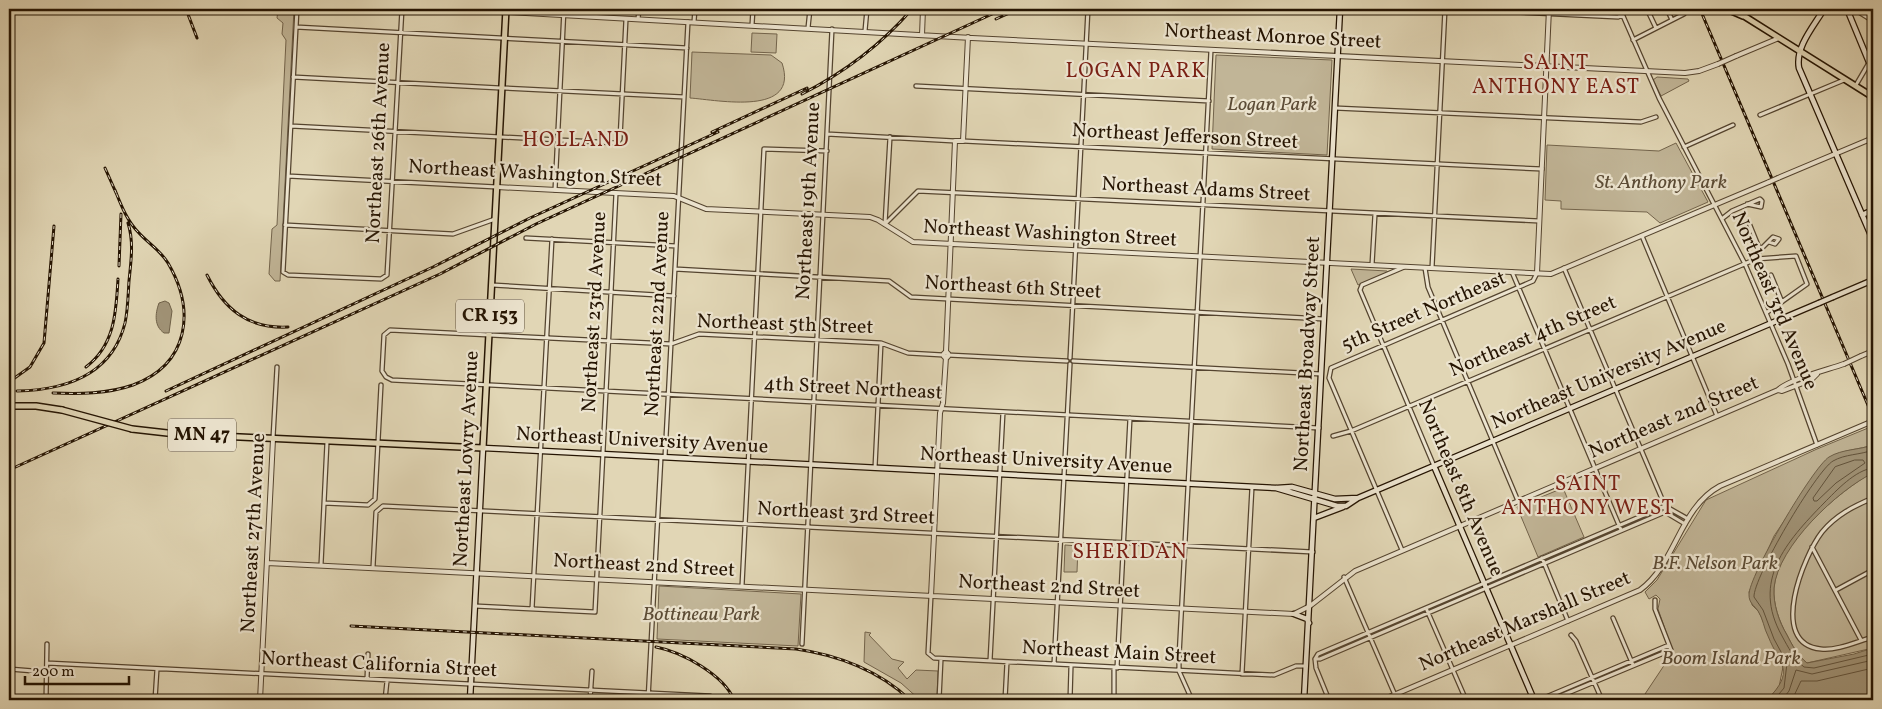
<svg xmlns="http://www.w3.org/2000/svg" width="1882" height="709" viewBox="0 0 1882 709" font-family="Vollkorn,serif">
<style>
.green{fill:#c1b597;stroke:#73644c}
.water{fill:#a19478;stroke:#6f6149}
.lines{fill:none;stroke-linecap:round;stroke-linejoin:round}
.shore{stroke:#63543d;stroke-width:1}
.minor-casing{stroke:#54442f;stroke-width:5.5}
.tertiary-casing{stroke:#54442f;stroke-width:6}
.secondary-casing{stroke:#251402;stroke-width:7}
.primary-casing{stroke:#251402;stroke-width:8}
.minor{stroke:#ece4cf;stroke-width:3}
.tertiary{stroke:#ece4cf;stroke-width:4}
.secondary{stroke:#ece4cf;stroke-width:4.5}
.primary{stroke:#e1d6b5;stroke-width:5}
.rail-casing{stroke:#251402;stroke-width:3}
.rail{stroke:#ece4cf;stroke-width:1;stroke-dasharray:4;stroke-linecap:butt}
.tertiary-bridge-casing{stroke:#54442f;stroke-width:6;stroke-linecap:butt}
.secondary-bridge-casing{stroke:#251402;stroke-width:7;stroke-linecap:butt}
.primary-bridge-casing{stroke:#251402;stroke-width:8;stroke-linecap:butt}
.tertiary-bridge{stroke:#ece4cf;stroke-width:4}
.secondary-bridge{stroke:#ece4cf;stroke-width:4.5}
.primary-bridge{stroke:#e1d6b5;stroke-width:5}
.labels{text-anchor:middle;dominant-baseline:central;stroke-width:4.5;stroke-linejoin:round;paint-order:stroke}
.shield{fill:#ece4cf;stroke:#615240;stroke-width:1}
.shield-label{font-size:19px;font-weight:bold;fill:#251402}
.street-label{font-size:20px;fill:#251402;stroke:#ece4cf}
.park-label{font-size:20px;font-style:italic;fill:#5c4c36;stroke:#ece4cf}
.neighbourhood-label{font-size:21px;letter-spacing:1px;fill:#7a1f14;stroke:#ece4cf}
</style>
<rect width="100%" height="100%" fill="#e1d6b5"/>
<filter id="stains"><feTurbulence type="fractalNoise" baseFrequency=".004" numOctaves="4"/><feColorMatrix values="0 0 0 0 .2 0 0 0 0 .09 0 0 0 0 .02 0 0 0 .5 -.17"/></filter>
<radialGradient id="worn" r=".72"><stop offset=".6" stop-color="#630" stop-opacity="0"/><stop offset="1" stop-color="#630" stop-opacity=".3"/></radialGradient>
<!-- green -->
<path class="green" d="M278 9H294L280 281H275L269 274 272 229 277 225 286 40 282 34 283 23 277 18Z
M752 33 777 34 776 53 751 52Z
M692 52 771 55 782 63C800 117 718 100 690 98Z
M1216 55 1332 60 1327 155 1212 149Z
M1657 77 1688 79 1689 81 1661 96 1653 80Z
M1676 143 1708 202 1660 223 1647 212 1561 209V201L1545 200 1547 145 1659 151Z
M1351 269 1387 271 1388 272 1358 285Z
M1873 426V445C1855 451 1834 449 1821 466L1774 536 1749 592 1752 605 1759 612 1783 667 1779 687 1767 700H1641L1673 652 1658 609 1660 599 1656 595 1649 599 1645 592 1657 580 1706 500 1817 449Z
M1873 472V648L1807 663C1798 656 1792 645 1787 635 1779 621 1773 604 1774 588 1777 544 1838 492 1873 472Z
M1563 488 1584 537 1538 557 1517 507Z
M1065 545 1078 546 1077 572H1064Z
M659 586 801 594 798 646 657 639Z
M865 632 871 633 869 635 892 659 904 662 898 668 907 679 916 670 938 671 937 700H920L901 683 864 662Z"/>
<!-- water -->
<path class="water" d="M165 301 169 303 172 311 169 333H164C154 326 155 314 159 303Z
M1873 445V473C1838 490 1778 546 1774 588 1773 604 1779 622 1787 635 1792 645 1798 656 1807 663L1854 654 1873 648V700H1767C1796 670 1780 666 1768 636 1764 629 1763 618 1758 611 1754 605 1749 603 1749 595 1748 577 1813 467 1829 457 1842 449 1859 450 1873 445Z"/>
<g class="lines">
<!-- shore -->
<path class="shore" d="M1855 460H1863L1865 463 1836 483 1817 501H1814L1813 498 1835 467Z
M1873 468C1855 470 1836 491 1824 503 1786 542 1751 581 1782 636 1788 647 1794 659 1804 667L1814 668 1873 654
M1774 700 1784 688 1787 663 1774 639 1763 610 1754 597C1753 578 1816 471 1833 461 1845 454 1860 455 1873 450
M1782 700 1789 691 1796 670 1812 674 1873 660
M1792 700 1801 681H1817L1873 668"/>
<defs>
<path id="minor" d="M297 9 283 272 288 275 381 279 387 275 402 9
M440 9 506 12
M1453 9 1618 17 1623 15
M1620 9 1659 98 1745 264 1788 364 1817 445
M1647 9 1656 28
M1667 9 1672 20
M1849 13 1857 11 1873 21
M638 19 639 9
M694 22 695 9
M752 25 753 9
M296 27 687 48
M808 28 810 9
M865 31 867 9
M1633 40 1684 14
M293 77 500 88
M1856 85 1873 56
M916 86 1209 101
M503 88 684 97
M1335 108 1641 122 1656 117
M1760 115 1844 80
M291 126 617 143 620 139 626 19
M827 134 955 141
M963 141 1542 169
M1684 147 1733 125
M288 176 497 187
M555 190 564 9
M1723 218 1732 211 1760 199 1762 201 1761 207 1747 204
M1749 223 1760 250
M885 224 918 191 1539 221
M885 224 890 137
M285 225 453 234 495 219
M1642 236 1717 416
M526 238 676 246
M1372 265 1375 214
M1404 267 1362 285 1360 290 1434 466
M1425 268 1428 287 1518 501
M1432 268 1445 9
M1564 268 1665 506V512
M675 269 889 281 911 297 1324 319
M1512 272 1621 530
M1771 275 1782 302
M492 285 674 296
M1766 313 1807 284 1796 256 1756 259 1760 250 1773 237 1779 239 1775 244 1769 242
M943 355 908 353 881 343 699 334 671 344 390 330 384 335 382 371 386 377 392 380 1319 428
M948 355 1067 361
M1070 358 1088 9
M1073 361 1321 374
M1333 436 1351 431 1756 259
M273 438 277 367
M665 457 688 22
M875 468 881 343
M1873 498C1854 506 1836 515 1822 532 1804 555 1767 644 1821 649 1837 651 1858 641 1873 637
M324 503 368 505 375 499 381 385
M1665 506 1688 519
M1665 512 1685 524
M1812 547 1861 640
M1402 550 1329 378 1331 368 1533 281 1537 273
M1542 558 1568 621
M321 565 327 442
M373 567 376 512 383 506 1313 552
M1344 577 1395 695
M742 586 764 149 827 151
M1836 590 1873 570
M931 596 928 653 934 658 1274 675 1296 666H1306
M475 606 595 612 616 193
M1426 608 1466 700
M532 609 552 239
M1613 618 1633 665
M1571 635 1576 641 1602 700
M802 644 832 29
M1315 659 1318 654 1665 506
M1315 659H1320L1665 512
M1315 659 1316 668 1329 700
M990 661 1003 412
M47 663 710 696
M1054 664 1070 364
M1114 668V700
M1117 668 1130 418
M9 669 46 672
M1242 674 1252 487
M367 679 368 654
M46 700 47 644
M155 700 157 669
M385 700 387 681
M590 700 592 671
M648 700 661 457
M939 700 941 659
M1005 700 1007 662
M1070 700 1071 666
M1192 700 1179 671V657L1211 50
M1539 700 1669 645
M1551 700 1671 650 1655 609V600"/>
<path id="tertiary" d="M506 12 972 38 1685 73 1699 71 1718 64
M1744 16 1748 9
M922 35 923 9
M1736 56 1779 38
M1778 178 1873 138
M497 187 674 196 706 209 870 217 878 220 913 242 1551 274 1769 182
M1537 273 1549 9
M946 352 955 141H963L968 37
M943.5 355a2.5 2.5 0 1 1 5 0a2.5 2.5 0 1 1-5 0Z
M1861 356 1873 351
M1778 390 1782 391 1811 380 1817 374
M267 563 1294 614 1310 606 1355 571 1778 390C1790 379 1827 370 1844 364
M931 596 940 413 943 403 946 357
M260 700 273 439
M1382 700 1640 590C1676 564 1679 508 1720 486L1873 421"/>
<path id="secondary" d="M1824 9C1814 26 1795 47 1799 68L1873 240
M1847 9 1873 72
M1862 215 1873 210
M1833 297 1873 280
M1434 466 1534 700
M1277 488 1292 487 1335 499 1358 498 1819 303
M1314 518 1343 507
M1294 614 1307 619 1309 623
M470 700 483 448 1276 488 1337 506H1346L1358 498
M1304 700 1340 9"/>
<path id="primary" d="M1727 9 1743 16
M1737 9 1744 16 1873 97
M9 406H36L62 410
M132 429 176 434 483 448 506 9"/>
</defs>
<!-- minor casing -->
<use href="#minor" class="minor-casing"/>
<!-- tertiary casing -->
<use href="#tertiary" class="tertiary-casing"/>
<!-- secondary casing -->
<use href="#secondary" class="secondary-casing"/>
<!-- primary casing -->
<use href="#primary" class="primary-casing"/>
<!-- minor -->
<use href="#minor" class="minor"/>
<!-- tertiary -->
<use href="#tertiary" class="tertiary"/>
<!-- secondary -->
<use href="#secondary" class="secondary"/>
<!-- primary -->
<use href="#primary" class="primary"/>
<defs>
<path id="rail" d="M186 9 197 38
M1700 9 1873 417
M996 19 1018 9
M802 94C845 72 881 45 912 9
M712 132 807 88
M105 168 117 195
M119 266 121 214
M207 275C224 309 248 329 288 327
M86 367C115 345 116 312 118 279
M9 382 30 367 44 343 54 226
M17 391C65 390 112 375 125 323 128 309 128 295 129 281 131 261 134 242 128 223
M166 391 433 267 530 218 718 132
M53 393C80 394 107 394 133 385 189 364 196 311 168 263 160 250 148 243 139 233 127 221 121 205 115 190
M9 470 440 274 536 224 1003 9
M351 626 796 649C838 655 880 671 910 700
M656 647C682 652 724 675 734 700"/>
</defs>
<!-- rail casing -->
<use href="#rail" class="rail-casing"/>
<!-- rail -->
<use href="#rail" class="rail"/>
<defs>
<path id="tertiary-bridge" d="M1718 64 1736 56
M1769 182 1778 178
M1844 364 1861 356"/>
<path id="secondary-bridge" d="M1819 303 1833 297"/>
<path id="primary-bridge" d="M62 410 132 429"/>
</defs>
<!-- tertiary-bridge casing -->
<use href="#tertiary-bridge" class="tertiary-bridge-casing"/>
<!-- secondary-bridge casing -->
<use href="#secondary-bridge" class="secondary-bridge-casing"/>
<!-- primary-bridge casing -->
<use href="#primary-bridge" class="primary-bridge-casing"/>
<!-- tertiary-bridge -->
<use href="#tertiary-bridge" class="tertiary-bridge"/>
<!-- secondary-bridge -->
<use href="#secondary-bridge" class="secondary-bridge"/>
<!-- primary-bridge -->
<use href="#primary-bridge" class="primary-bridge"/>
</g>
<g class="labels">
<!-- shield labels -->
<g class="shield">
<rect x="456" y="299.5" width="68" height="33" rx="4"/>
<rect x="168" y="418.5" width="68" height="33" rx="4"/>
</g>
<g class="shield-label">
<text x="490" y="316">CR 153</text>
<text x="202" y="435">MN 47</text>
</g>
<!-- street labels -->
<g class="street-label">
<text transform="translate(1273 37) rotate(3)">Northeast Monroe Street</text>
<text transform="translate(1185 137) rotate(3)">Northeast Jefferson Street</text>
<text transform="translate(379 143) rotate(-87)">Northeast 26th Avenue</text>
<text transform="translate(535 174) rotate(3)">Northeast Washington Street</text>
<text transform="translate(1206 190) rotate(3)">Northeast Adams Street</text>
<text transform="translate(809 201) rotate(-87)">Northeast 19th Avenue</text>
<text transform="translate(1050 234) rotate(3)">Northeast Washington Street</text>
<text transform="translate(1013 288) rotate(3)">Northeast 6th Street</text>
<text transform="translate(1774 301) rotate(67)">Northeast 3rd Avenue</text>
<text transform="translate(595 312) rotate(-87)">Northeast 23rd Avenue</text>
<text transform="translate(1424 312) rotate(-23)">5th Street Northeast</text>
<text transform="translate(658 314) rotate(-87)">Northeast 22nd Avenue</text>
<text transform="translate(785 325) rotate(2)">Northeast 5th Street</text>
<text transform="translate(1533 337) rotate(-23)">Northeast 4th Street</text>
<text transform="translate(1308 354) rotate(-87)">Northeast Broadway Street</text>
<text transform="translate(1609 375) rotate(-23)">Northeast University Avenue</text>
<text transform="translate(853 389) rotate(3)">4th Street Northeast</text>
<text transform="translate(1674 418) rotate(-23)">Northeast 2nd Street</text>
<text transform="translate(642 441) rotate(3)">Northeast University Avenue</text>
<text transform="translate(467 459) rotate(-87)">Northeast Lowry Avenue</text>
<text transform="translate(1046 461) rotate(3)">Northeast University Avenue</text>
<text transform="translate(1460 488) rotate(67)">Northeast 8th Avenue</text>
<text transform="translate(846 514) rotate(3)">Northeast 3rd Street</text>
<text transform="translate(254 533) rotate(-87)">Northeast 27th Avenue</text>
<text transform="translate(644 566) rotate(3)">Northeast 2nd Street</text>
<text transform="translate(1049 587) rotate(3)">Northeast 2nd Street</text>
<text transform="translate(1525 622) rotate(-23)">Northeast Marshall Street</text>
<text transform="translate(1119 653) rotate(3)">Northeast Main Street</text>
<text transform="translate(379 665) rotate(3)">Northeast California Street</text>
</g>
<!-- park labels -->
<g class="park-label">
<text x="1272" y="105">Logan Park</text>
<text x="1661" y="183">St. Anthony Park</text>
<text x="1715" y="564">B.F. Nelson Park</text>
<text x="701" y="615">Bottineau Park</text>
<text x="1731" y="659">Boom Island Park</text>
</g>
<!-- neighbourhood labels -->
<g class="neighbourhood-label">
<text x="1556" y="63">SAINT<tspan x="1556" dy="24">ANTHONY EAST</tspan></text>
<text x="1136" y="71">LOGAN PARK</text>
<text x="576" y="140">HOLLAND</text>
<text x="1588" y="484">SAINT<tspan x="1588" dy="24">ANTHONY WEST</tspan></text>
<text x="1130" y="552">SHERIDAN</text>
</g>
</g>
<!-- margin -->
<rect width="1882" height="709" fill="none" stroke="#e1d6b5" stroke-width="30"/>
<rect x="10" y="10" width="1862" height="689" fill="none" stroke="#251402" stroke-width="2.5"/>
<rect x="15" y="15" width="1852" height="679" fill="none" stroke="#251402"/>
<!-- scale -->
<path d="M25 676v8h104v-8" fill="none" stroke="#251402" stroke-width="2.5"/>
<text x="32" y="676" font-size="15" fill="#251402" stroke="#ece4cf" stroke-width="4" paint-order="stroke">200 m</text>
<rect width="100%" height="100%" filter="url(#stains)"/>
<rect width="100%" height="100%" fill="url(#worn)"/>
</svg>
